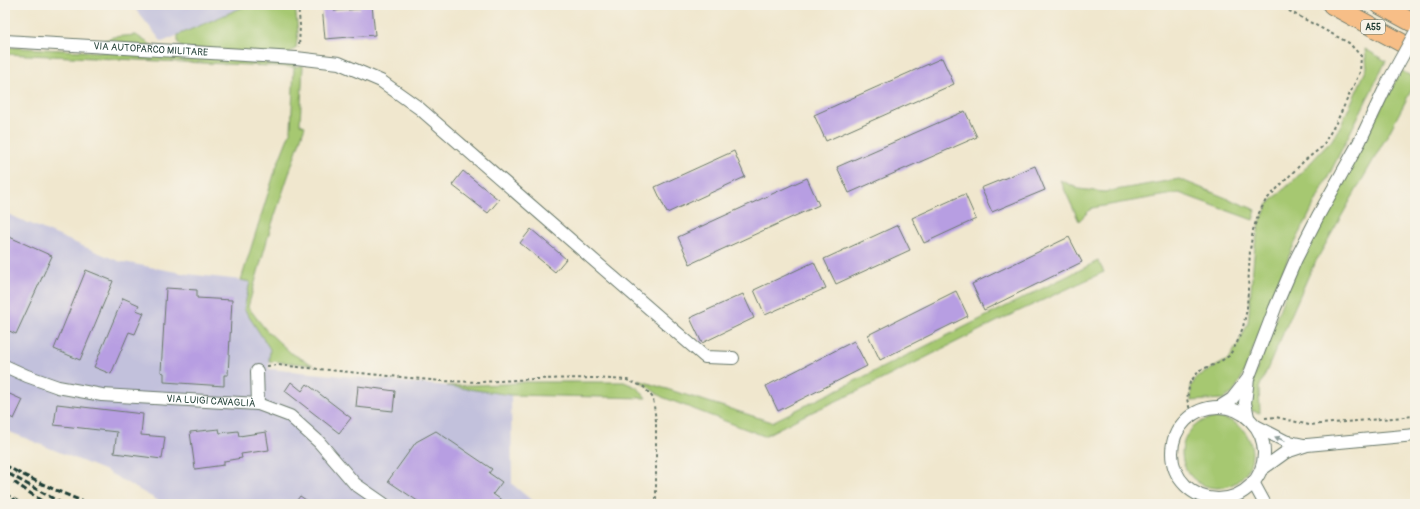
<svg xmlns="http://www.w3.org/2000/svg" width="1420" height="509" viewBox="0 0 1420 509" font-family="Pangolin,sans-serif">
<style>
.industrial{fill:#c2c1dc}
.green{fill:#a6c871;stroke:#628252}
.building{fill:#b79ee2}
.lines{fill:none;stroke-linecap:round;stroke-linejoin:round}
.minor-casing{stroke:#68786a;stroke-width:14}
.highway-casing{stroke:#68786a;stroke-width:20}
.path{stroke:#68786a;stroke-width:2;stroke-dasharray:3 3;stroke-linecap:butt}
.minor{stroke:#fff;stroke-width:12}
.highway{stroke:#f7be87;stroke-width:18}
.rail{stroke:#1f3d34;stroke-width:3;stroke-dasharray:6 3;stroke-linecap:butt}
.minor-bridge-casing{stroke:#68786a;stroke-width:14;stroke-linecap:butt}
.minor-bridge{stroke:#fff;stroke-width:12}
.oneway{fill:#8f9e9a}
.labels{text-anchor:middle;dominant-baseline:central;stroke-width:3;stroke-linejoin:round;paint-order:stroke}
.shield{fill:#f7f3e8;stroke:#60746a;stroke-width:1}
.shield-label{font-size:9px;font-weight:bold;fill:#1f3d34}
.street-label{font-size:10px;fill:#1f3d34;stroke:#f7f3e8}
</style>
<rect width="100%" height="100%" fill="#f7f3e8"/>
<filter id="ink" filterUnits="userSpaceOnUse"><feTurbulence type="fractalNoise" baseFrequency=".025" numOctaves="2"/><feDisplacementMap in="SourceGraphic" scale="8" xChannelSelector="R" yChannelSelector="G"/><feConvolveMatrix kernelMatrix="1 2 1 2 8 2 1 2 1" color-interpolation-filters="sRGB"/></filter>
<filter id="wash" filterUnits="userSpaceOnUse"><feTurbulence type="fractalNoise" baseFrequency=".012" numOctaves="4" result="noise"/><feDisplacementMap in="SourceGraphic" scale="16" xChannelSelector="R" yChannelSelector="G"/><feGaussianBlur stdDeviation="0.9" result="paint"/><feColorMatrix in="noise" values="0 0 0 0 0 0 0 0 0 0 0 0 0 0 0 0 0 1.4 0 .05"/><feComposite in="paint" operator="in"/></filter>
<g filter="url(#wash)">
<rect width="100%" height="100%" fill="#f0e7ce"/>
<!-- industrial -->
<path class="industrial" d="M132 5H246V6L162 42Z
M5 213 118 261 187 274 241 280 250 282 244 309 270 349 269 369 447 386 511 395 512 484 536 504H164L106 471 5 430Z"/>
<!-- green -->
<path class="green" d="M248 5H295L298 32 296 48 287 55 182 48 178 43V35Z
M136 35 154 47 97 43 113 37Z
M5 47 295 62 294 67 303 65 300 124 305 126 270 230 248 307 266 330 291 353 313 365 269 361 270 349 244 309 250 282 241 280 276 168 291 130 294 67 5 54Z
M1365 49 1386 61 1291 251 1242 377 1233 393 1223 399 1191 401V386L1197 377 1229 359 1238 344 1248 323 1255 245 1260 222 1268 204 1295 179 1332 140 1342 123 1367 68Z
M1401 70 1415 79V83L1391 129 1312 268 1259 388 1260 413 1252 411 1248 403 1250 387 1291 279Z
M1179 179 1256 210 1253 220 1179 193 1092 208 1079 221 1060 180 1079 189 1104 192Z
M1098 261 1104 272 1004 318 867 387 801 417 764 436 662 397 638 380 772 422Z
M525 382H624L638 388 646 398 511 395 447 386 506 384Z
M1182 453a35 35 0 1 1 70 0a35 35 0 1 1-70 0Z"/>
<g id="blocks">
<!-- building -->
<path class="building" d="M334 5V11L360 9 359 5H372L375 35 325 39 322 6Z
M942 58 954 84 826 141 814 115Z
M965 111 977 137 849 193 837 167Z
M734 151 745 177 667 213 655 187Z
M1035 166 1045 190 992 212 981 188Z
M463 171 499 200 488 213 452 185Z
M807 178 819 205 690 264 678 237Z
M965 194 976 219 924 243 912 218Z
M898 225 910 250 836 284 824 259Z
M531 229 566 259 555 272 520 243Z
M5 235 52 256 16 334 5 329Z
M1069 237 1082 262 984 310 972 284Z
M814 262 826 288 765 315 754 290Z
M86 270 113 281 80 360 54 349Z
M166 288 197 290V298L232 300 228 375H224V386L164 382V373L161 372Z
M956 291 968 316 880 360 868 335Z
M743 294 754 318 702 343 690 318Z
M123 298 139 305 136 310 144 313 135 334 129 332 111 374 94 367Z
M854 341 867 366 778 411 766 386Z
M291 382 302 391 307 384 351 418 339 433 285 391Z
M358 386 395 391 393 411 356 407Z
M5 392 23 400 14 419 5 415Z
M57 404 143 414 141 435 165 437 162 459 114 453 117 432 54 425Z
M219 429 220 433 238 431 239 436 266 432 269 450 241 454 242 458 224 461V465L195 469 190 432Z
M436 431 492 469 489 473 502 482 493 494 503 501 501 504H422L388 481 416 442Z
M300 496 312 504H294Z"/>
</g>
</g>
<g filter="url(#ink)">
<use href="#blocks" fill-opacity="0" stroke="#68786a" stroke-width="1"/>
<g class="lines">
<defs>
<g id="minor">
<path id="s1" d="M5 41 296 58 339 63 381 81 419 108 705 357 733 358"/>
<path id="s2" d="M5 366 27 376 58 387 102 395 258 404 290 416 319 442 355 484 384 504"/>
<path d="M257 371 258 404"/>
<path d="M1221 406 1232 399 1247 380"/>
<circle cx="1218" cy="453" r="46"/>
<path d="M1248 417 1245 403 1248 379 1275 308 1296 259 1318 216 1360 141 1387 84"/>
<path d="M1256 426 1285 441 1304 445"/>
<path d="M1261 470 1286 452 1307 445 1415 435"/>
<path d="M1253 482 1265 504"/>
</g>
<path id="highway" d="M1332 5 1415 50
M1380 5 1415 24"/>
</defs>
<!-- minor casing -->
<use href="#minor" class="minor-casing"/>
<!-- highway casing -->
<use href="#highway" class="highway-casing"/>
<!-- path -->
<path class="path" d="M298 5 300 25 299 47
M267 366 278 365 441 381 481 382 533 379 595 378 627 380 644 387 653 398 656 421V504
M1191 414 1187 399 1190 382 1200 370 1216 364 1229 356 1237 343 1243 327 1247 309 1250 250 1253 230 1259 213 1266 200 1304 161 1322 147 1337 121 1360 72 1361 56 1349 43 1278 5
M1265 418 1276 417 1309 425 1415 416"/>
<!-- minor -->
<use href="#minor" class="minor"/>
<!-- highway -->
<use href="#highway" class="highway"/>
<!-- rail -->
<path class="rail" d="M5 465 19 473
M15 471 53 489 89 504
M9 474 63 504
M14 482 46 504
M5 494 22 504"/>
<defs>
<path id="minor-bridge" d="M1387 84 1415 33"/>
</defs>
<!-- minor-bridge casing -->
<use href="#minor-bridge" class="minor-bridge-casing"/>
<!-- minor-bridge -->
<use href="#minor-bridge" class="minor-bridge"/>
</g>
<!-- one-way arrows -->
<defs><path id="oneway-solid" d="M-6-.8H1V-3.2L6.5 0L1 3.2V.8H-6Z"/></defs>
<use class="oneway" href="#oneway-solid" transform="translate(1280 439) rotate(-157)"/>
</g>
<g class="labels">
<!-- shield labels -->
<rect class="shield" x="1361" y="20" width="24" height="14" rx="3"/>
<g class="shield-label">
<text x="1373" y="27">A55</text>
</g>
<!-- street labels -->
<g class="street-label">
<text stroke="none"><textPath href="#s1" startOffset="146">VIA AUTOPARCO MILITARE</textPath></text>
<text stroke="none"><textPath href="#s2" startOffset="211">VIA LUIGI CAVAGLIÀ</textPath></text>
</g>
</g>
<!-- margin -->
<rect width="1420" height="509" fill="none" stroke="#f7f3e8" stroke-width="20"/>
</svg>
